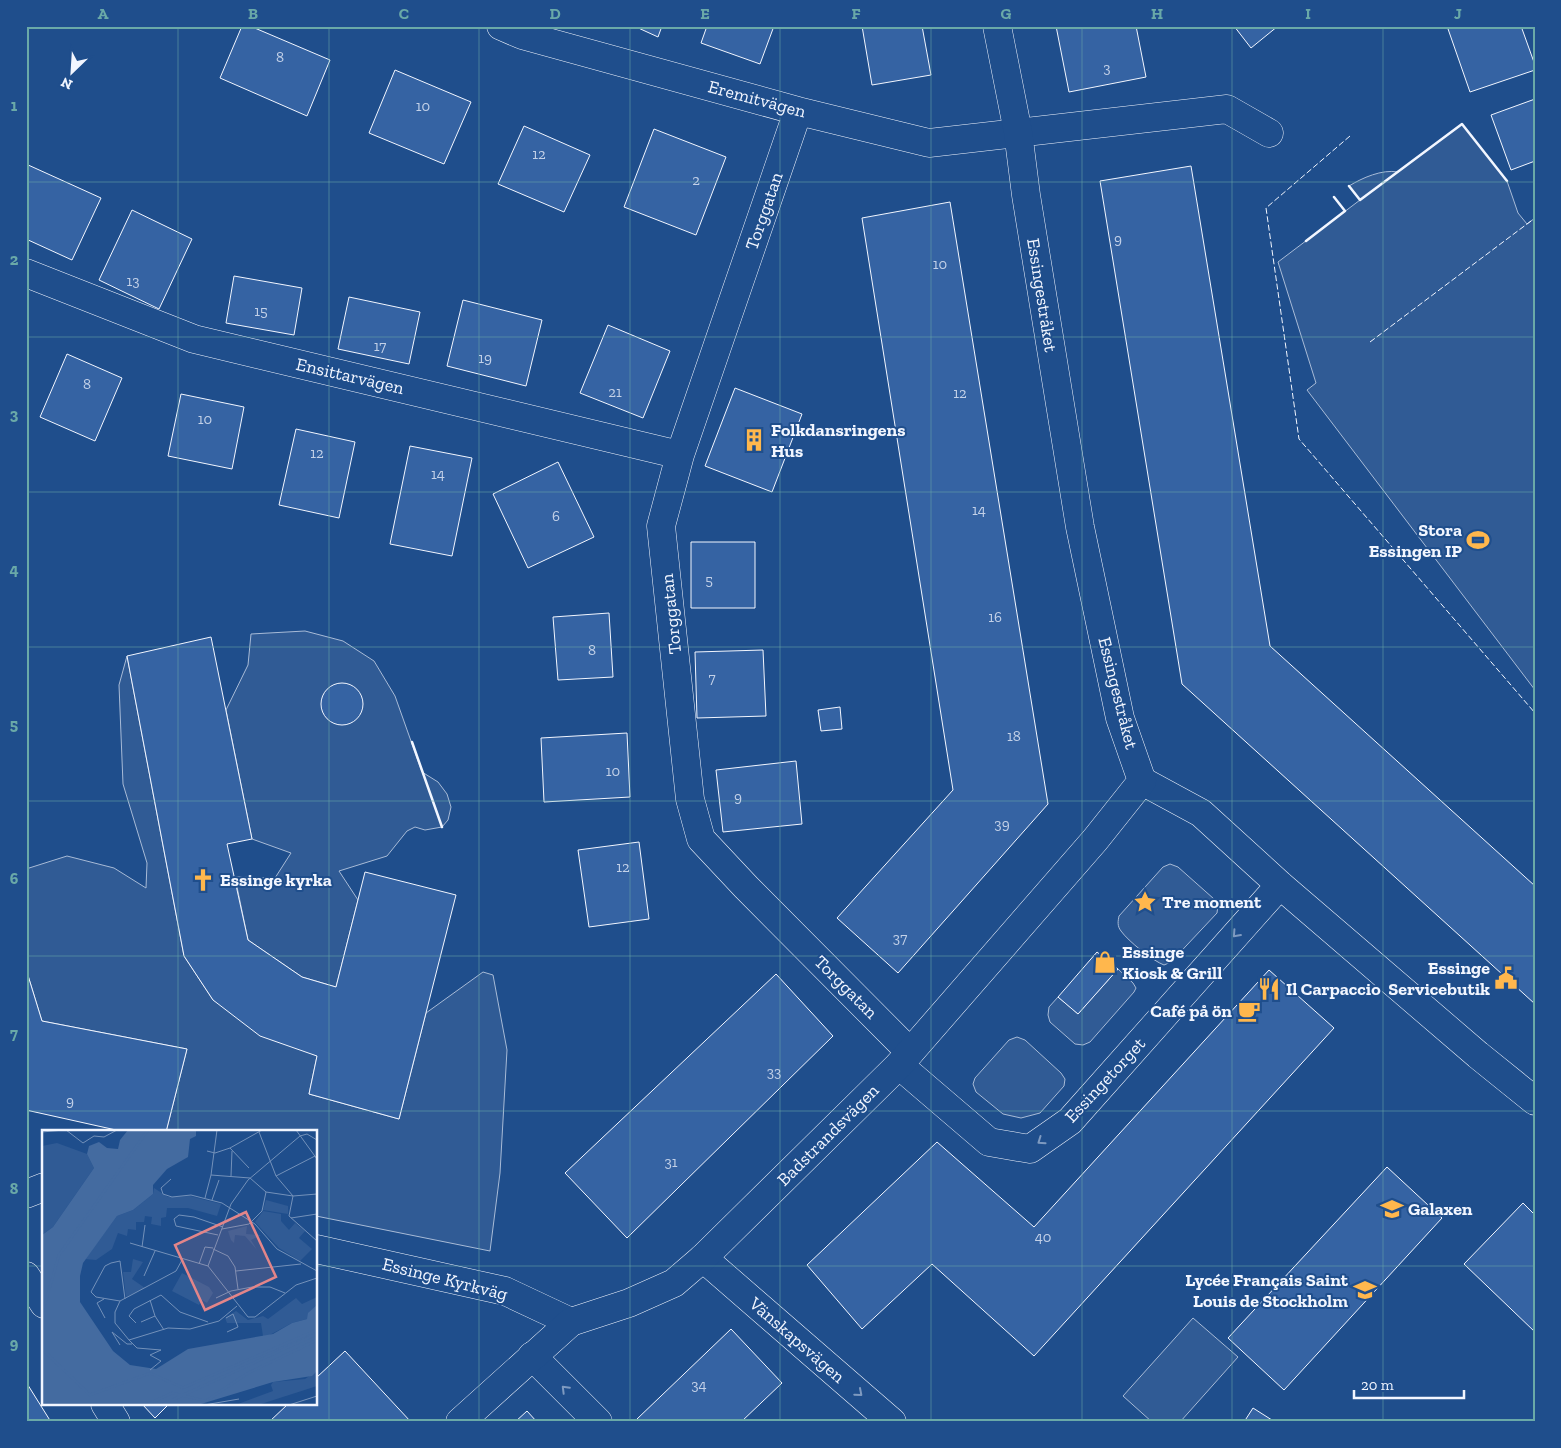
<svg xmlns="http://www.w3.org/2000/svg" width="1561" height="1448" viewBox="0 0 1561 1448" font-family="'Zilla Slab',serif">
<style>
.green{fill:#305b95;stroke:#a8bbd7}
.building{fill:#3563a3;stroke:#f2f6ff}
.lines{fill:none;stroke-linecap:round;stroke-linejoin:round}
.street-casing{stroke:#f2f6ff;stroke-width:29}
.secondary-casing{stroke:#f2f6ff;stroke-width:29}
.street{stroke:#1f4e8c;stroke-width:28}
.secondary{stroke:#1f4e8c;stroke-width:28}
.fence{stroke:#f2f6ff;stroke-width:1;stroke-dasharray:6 2.5;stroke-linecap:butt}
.wall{stroke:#f2f6ff;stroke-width:2.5}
.oneway{stroke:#7e9ac0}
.grid{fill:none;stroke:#6aa9a8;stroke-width:1;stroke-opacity:0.55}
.labels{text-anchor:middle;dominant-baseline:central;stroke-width:4;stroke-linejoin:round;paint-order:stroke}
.number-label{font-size:15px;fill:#c3d1e8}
.street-label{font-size:18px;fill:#f2f6ff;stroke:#1f4e8c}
.poi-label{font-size:18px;font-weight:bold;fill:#f2f6ff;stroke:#1f4e8c;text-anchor:start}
.inset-river{fill:none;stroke:#446ba0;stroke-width:2.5}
.inset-road{fill:none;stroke:#7391ba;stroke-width:1}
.view{fill:#e38589;fill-opacity:0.15;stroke:#e38589;stroke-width:2.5}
.inset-edge{fill:none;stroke:#f2f6ff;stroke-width:2.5}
.neatline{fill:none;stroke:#6aa9a8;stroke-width:2}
.grid-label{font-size:16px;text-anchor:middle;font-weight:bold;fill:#6aa9a8}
</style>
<rect width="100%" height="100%" fill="#1f4e8c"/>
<!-- green -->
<path class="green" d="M1462 124 1507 181 1518 213 1527 224 1535 218V690L1307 390 1316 383 1278 262 1360 200 1349 186C1362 178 1382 169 1398 172Z
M305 631 343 641 374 661 395 696 422 772 438 782 447 794 451 807 448 820 442 827 425 830 415 827 407 831 387 856 339 871 358 900 336 987 302 977 248 940 235 877 275 878 291 853 252 839 226 710 248 665 251 634Z
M127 656 184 956 213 1000 317 1056 309 1094 399 1119 426 1013 483 972 493 975 507 1050 500 1173 490 1251 316 1216V1132H166L187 1049 42 1021 26 969V869L67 856 114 868 146 888 147 863 123 784 119 685Z
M1170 864 1178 867 1214 899 1218 905 1217 913 1171 962 1164 965C1153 961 1128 941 1121 931 1117 926 1118 921 1119 916L1163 867Z
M1118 969 1133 983 1136 988 1134 992 1090 1042 1083 1045 1075 1044 1050 1022 1048 1015 1049 1007 1058 997 1078 1014Z
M1017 1037 1025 1040 1061 1073 1065 1079 1064 1086 1040 1113 1021 1118 1003 1114 976 1092 973 1084 975 1078 1009 1040Z
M1193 1318 1238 1357 1180 1422H1152L1123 1396Z"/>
<!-- building -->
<path class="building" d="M242 26H250L330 60 307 116 220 78Z
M634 26H662L658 37Z
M707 26H774L760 64 701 43Z
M862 26H922L931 75 872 85Z
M1056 26H1136L1146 77 1069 92Z
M1234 26H1278L1251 48Z
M1447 26H1521L1535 65V70L1470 92Z
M395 70 471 102 444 164 369 133Z
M1535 99V161L1511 170 1491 115Z
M524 126 590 155 564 212 498 184Z
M654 129 726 157 696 235 624 207Z
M26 164 101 198 72 260 26 239Z
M1191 166 1270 646 1535 886V1004L1182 684 1100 181Z
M950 202 1048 804 898 973 837 918 953 790 862 218Z
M132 210 192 239 159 309 99 280Z
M234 276 302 288 294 335 226 323Z
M349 297 420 312 409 364 338 349Z
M463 300 542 320 526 386 447 366Z
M608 325 670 351 643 418 580 393Z
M67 354 122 378 95 441 40 417Z
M735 388 802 414 772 492 705 466Z
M181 394 244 407 232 469 168 456Z
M296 429 355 442 339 518 279 505Z
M410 446 472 458 452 556 390 544Z
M558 462 594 537 528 568 493 494Z
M691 542H755V608H691Z
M609 613 613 677 558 680 553 617Z
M211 637 252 839 227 844 248 940 302 977 336 987 365 872 456 895 399 1119 309 1094 317 1056 260 1036 213 1000 184 956 127 656Z
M763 650 766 716 697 718 695 652Z
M321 704a21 21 0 1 1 42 0a21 21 0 1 1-42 0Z
M840 707 842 729 821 731 818 710Z
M627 733 630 797 544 802 541 738Z
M796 761 802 824 723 832 716 770Z
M639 842 649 919 589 927 578 850Z
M1097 952 1118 969 1078 1014 1058 997Z
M26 969 42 1021 187 1049 166 1132H125L26 1110Z
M1269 970 1334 1028 1034 1356 932 1264 862 1329 807 1265 937 1142 1034 1227Z
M776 974 833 1036 627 1238 565 1173Z
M1387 1167 1442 1218 1284 1390 1228 1338Z
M1523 1203 1535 1215V1332L1464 1264Z
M731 1329 782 1383 741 1422H639L637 1419Z
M345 1351 411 1422H269L288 1404H316V1378Z
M26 1382 51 1422H26Z
M142 1404H169L155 1418Z
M1253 1408 1275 1422H1244Z
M527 1411 537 1422H515Z"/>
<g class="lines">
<defs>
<path id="street" d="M501 26 522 35 798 111 929 143 1227 109 1269 133
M798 111 680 455 661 526 690 799 701 839 746 887 910 1052
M26 273 194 339 680 455
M1142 781 1201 813 1280 885 1478 1055 1535 1101
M899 1065 989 1142 1030 1149 1070 1121 1280 885
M26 1194 44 1187
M316 1249 505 1291 571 1322
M703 1258 892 1422
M26 1276 44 1304
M532 1356 598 1422
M105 1404 116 1422"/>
<path id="secondary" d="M460 1422 571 1322 629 1303 674 1283 703 1258 899 1065 1095 840 1142 781 1120 718 1080 527 1026 195 1018 132 997 26"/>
</defs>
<!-- street casing -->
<use href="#street" class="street-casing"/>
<!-- secondary casing -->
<use href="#secondary" class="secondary-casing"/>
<!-- street -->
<use href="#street" class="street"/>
<!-- secondary -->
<use href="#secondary" class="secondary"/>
<!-- fence -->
<path class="fence" d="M1350 136 1266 208 1299 439 1535 713
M1370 342 1535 218"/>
<!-- wall -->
<path class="wall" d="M1349 186 1360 200 1462 124 1507 181
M1306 241 1345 211 1334 197
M412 742 442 827"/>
</g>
<!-- one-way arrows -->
<defs><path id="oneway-chevron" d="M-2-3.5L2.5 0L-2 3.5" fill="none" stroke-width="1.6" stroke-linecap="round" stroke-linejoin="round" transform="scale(1.25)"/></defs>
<g class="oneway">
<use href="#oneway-chevron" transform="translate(1236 934) rotate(132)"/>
<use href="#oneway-chevron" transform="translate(1041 1141) rotate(145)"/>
<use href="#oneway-chevron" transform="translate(565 1389) rotate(-135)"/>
<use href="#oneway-chevron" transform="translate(859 1393) rotate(41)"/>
</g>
<!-- grid -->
<path class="grid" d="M178 26V1132M329 26V1422M479 26V1422M630 26V1422M780 26V1422M931 26V1422M1082 26V1422M1232 26V1422M1383 26V1422M26 182H1535M26 337H1535M26 492H1535M26 647H1535M26 801H1535M26 956H1535M26 1111H1535M26 1266H44M316 1266H1535M178 1404V1422"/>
<!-- icons -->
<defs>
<symbol id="building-bare" viewBox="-9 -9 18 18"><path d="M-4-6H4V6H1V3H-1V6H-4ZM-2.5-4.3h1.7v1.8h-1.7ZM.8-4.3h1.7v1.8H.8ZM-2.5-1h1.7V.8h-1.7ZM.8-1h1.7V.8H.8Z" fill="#ffb74d" stroke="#1f4e8c" stroke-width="2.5" paint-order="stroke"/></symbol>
<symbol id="stadium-bare" viewBox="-9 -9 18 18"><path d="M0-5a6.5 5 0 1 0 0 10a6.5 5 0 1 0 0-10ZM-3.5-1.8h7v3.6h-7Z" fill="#ffb74d" stroke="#1f4e8c" stroke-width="2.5" paint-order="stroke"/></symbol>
<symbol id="church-bare" viewBox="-9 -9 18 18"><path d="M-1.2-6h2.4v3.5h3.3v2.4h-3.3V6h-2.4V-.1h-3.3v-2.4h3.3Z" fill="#ffb74d" stroke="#1f4e8c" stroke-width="2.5" paint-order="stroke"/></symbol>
<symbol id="sight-bare" viewBox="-9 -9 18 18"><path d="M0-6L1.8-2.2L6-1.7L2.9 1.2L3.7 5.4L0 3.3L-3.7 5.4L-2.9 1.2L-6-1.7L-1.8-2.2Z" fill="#ffb74d" stroke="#1f4e8c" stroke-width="2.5" paint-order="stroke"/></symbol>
<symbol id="shop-bare" viewBox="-9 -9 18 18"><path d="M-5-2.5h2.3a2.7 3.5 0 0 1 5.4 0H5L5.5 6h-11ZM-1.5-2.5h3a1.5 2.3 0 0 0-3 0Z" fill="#ffb74d" stroke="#1f4e8c" stroke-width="2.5" paint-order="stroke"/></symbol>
<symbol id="civic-bare" viewBox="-9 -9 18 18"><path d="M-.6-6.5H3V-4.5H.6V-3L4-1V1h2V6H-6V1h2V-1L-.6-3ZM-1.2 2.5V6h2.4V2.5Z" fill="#ffb74d" stroke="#1f4e8c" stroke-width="2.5" paint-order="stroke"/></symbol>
<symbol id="restaurant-bare" viewBox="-9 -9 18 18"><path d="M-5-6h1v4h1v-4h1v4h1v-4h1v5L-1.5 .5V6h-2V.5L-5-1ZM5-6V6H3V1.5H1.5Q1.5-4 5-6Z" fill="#ffb74d" stroke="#1f4e8c" stroke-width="2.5" paint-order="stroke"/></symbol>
<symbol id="cafe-bare" viewBox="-9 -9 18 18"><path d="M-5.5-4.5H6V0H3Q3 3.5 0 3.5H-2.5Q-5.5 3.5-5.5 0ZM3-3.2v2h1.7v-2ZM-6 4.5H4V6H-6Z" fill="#ffb74d" stroke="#1f4e8c" stroke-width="2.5" paint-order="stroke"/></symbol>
<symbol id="school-bare" viewBox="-9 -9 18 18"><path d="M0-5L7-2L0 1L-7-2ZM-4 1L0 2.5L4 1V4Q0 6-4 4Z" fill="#ffb74d" stroke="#1f4e8c" stroke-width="2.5" paint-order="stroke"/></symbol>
</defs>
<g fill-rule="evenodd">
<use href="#building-bare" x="738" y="424" width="32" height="32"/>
<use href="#stadium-bare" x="1462" y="524" width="32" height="32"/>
<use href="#church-bare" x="187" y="864" width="32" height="32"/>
<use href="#sight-bare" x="1129" y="886" width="32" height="32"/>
<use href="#shop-bare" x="1089" y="946" width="32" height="32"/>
<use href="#civic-bare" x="1490" y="962" width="32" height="32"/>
<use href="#restaurant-bare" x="1253" y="973" width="32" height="32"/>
<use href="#cafe-bare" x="1233" y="995" width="32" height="32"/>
<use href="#school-bare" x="1376" y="1193" width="32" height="32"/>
<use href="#school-bare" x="1349" y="1274" width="32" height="32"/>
</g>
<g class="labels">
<!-- number labels -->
<g class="number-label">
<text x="280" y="57">8</text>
<text x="1107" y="68">3</text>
<text x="423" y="106">10</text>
<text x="539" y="154">12</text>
<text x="696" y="180">2</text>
<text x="1118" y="239">9</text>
<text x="940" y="264">10</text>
<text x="133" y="281">13</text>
<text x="261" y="311">15</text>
<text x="380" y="346">17</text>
<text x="485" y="358">19</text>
<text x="87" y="384">8</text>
<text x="615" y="392">21</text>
<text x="960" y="393">12</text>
<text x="205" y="419">10</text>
<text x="317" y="453">12</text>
<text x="438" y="474">14</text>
<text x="979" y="510">14</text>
<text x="556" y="516">6</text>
<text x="709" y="580">5</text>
<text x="995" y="617">16</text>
<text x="592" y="650">8</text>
<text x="712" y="678">7</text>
<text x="1014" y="736">18</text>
<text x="613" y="771">10</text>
<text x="738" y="797">9</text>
<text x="1002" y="824">39</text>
<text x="623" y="867">12</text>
<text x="900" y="938">37</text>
<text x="774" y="1072">33</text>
<text x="70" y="1101">9</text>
<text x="671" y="1162">31</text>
<text x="1043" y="1237">40</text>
<text x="699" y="1385">34</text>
</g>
<!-- street labels -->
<g class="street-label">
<text transform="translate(757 99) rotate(15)">Eremitvägen</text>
<text transform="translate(764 211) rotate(-71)">Torggatan</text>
<text transform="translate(1042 295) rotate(81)">Essingestråket</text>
<text transform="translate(350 376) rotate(13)">Ensittarvägen</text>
<text transform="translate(671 614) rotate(-96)">Torggatan</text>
<text transform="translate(1118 693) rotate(76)">Essingestråket</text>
<text transform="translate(846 987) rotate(45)">Torggatan</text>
<text transform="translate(1105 1080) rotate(-47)">Essingetorget</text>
<text transform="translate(828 1135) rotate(-45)">Badstrandsvägen</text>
<text transform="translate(445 1279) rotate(14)">Essinge Kyrkväg</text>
<text transform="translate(797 1340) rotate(41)">Vänskapsvägen</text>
</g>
<!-- poi labels -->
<g class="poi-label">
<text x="771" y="430">Folkdansringens<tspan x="771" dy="21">Hus</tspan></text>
<text x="1462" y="530" text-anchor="end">Stora<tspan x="1462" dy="21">Essingen IP</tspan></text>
<text x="220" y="880">Essinge kyrka</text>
<text x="1162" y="902">Tre moment</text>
<text x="1122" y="952">Essinge<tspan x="1122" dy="21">Kiosk &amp; Grill</tspan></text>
<text x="1490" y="968" text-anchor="end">Essinge<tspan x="1490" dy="21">Servicebutik</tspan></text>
<text x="1286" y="989">Il Carpaccio</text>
<text x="1232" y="1011" text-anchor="end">Café på ön</text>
<text x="1408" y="1209">Galaxen</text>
<text x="1348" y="1280" text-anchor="end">Lycée Français Saint<tspan x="1348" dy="21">Louis de Stockholm</tspan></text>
</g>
</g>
<!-- overview -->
<g transform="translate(42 1130)">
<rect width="275" height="275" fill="#1f4e8c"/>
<path d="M15 13 45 24 52 38 11 97 0 105V16ZM112 58 126 67 148 66 179 74 175 86 146 78H125L124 87 119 88V96L109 94 110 87 103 86 102 92H94V100L86 99 85 106 76 103 70 119 54 130 43 129 75 86 91 80 111 64ZM224 70 246 76V84L221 80ZM221 81 239 84V91L247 100 253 93 263 101 257 108 270 119 258 131 237 118 213 92ZM205 96 204 104 219 105 209 110 215 120 203 106 193 105 192 113 189 110 186 101ZM91 129 101 132 90 149 103 158 84 167 81 142H89ZM140 143 167 157 171 163 165 173 160 170 157 175 130 161ZM275 167V175L265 189 250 193 224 207 221 206 219 193H185L183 188 194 181 206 190 221 186 226 189 254 168 260 174ZM275 241V256L216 275 196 274 231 261 229 255 231 252 263 249Z" fill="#305b95"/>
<path d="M86 0H154V6L148 9 146 27 125 39 111 55V64L91 80 75 86 41 133 38 146V172L71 221 88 235 114 239 146 219 231 204 250 193 265 189 266 183 275 175V241L270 246 231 252 159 274 0 275V105L11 97 52 38 45 24 47 16 57 12 65 18 76 19 78 10Z" fill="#446ba0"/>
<path class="inset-river" d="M0 184 17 125 106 0M0 219 48 265 108 243 141 258 275 200M104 275 130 263 164 271 206 243 275 210M119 275 275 204"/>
<path class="inset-road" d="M24 0 41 13 52 6M254 0 275 29M0 2 22 0M217 2 234 46 251 66 247 86 275 111M52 6 62 7 75 0M188 18 207 38M165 21 173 23 188 18 220 0M169 45 208 48 224 62 251 66 275 64M189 46 190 21M234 46 273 26M129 49 119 58 121 64 130 67 149 65 180 73 213 94 235 119 275 141M163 68 169 45 175 0M170 70 177 50M249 88 275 84M180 99 207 94 220 81 224 62M176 105 134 96 132 89 137 85 152 87 181 97M88 113 166 136 206 187H213L254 155 275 148M100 117 103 95M171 119 186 126 193 137 196 159M140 130 134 141 78 171 73 182V193L87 210 126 198 148 199 177 191 195 176M157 134 163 117 171 118M166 136 189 74 206 50 258 6 265 4 275 10M194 141 259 134M102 146 113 121M174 168 189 161 210 157H228L243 163M62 169 55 173 63 188M108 170 113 186 122 200M78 171 54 167 49 162 63 136 69 133 78 131 83 169M184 188 191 184 196 197 185 202M99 192 113 186M94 193 87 186 92 179 119 165 138 182 166 192M87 210 95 218 119 220 108 225 119 231 108 240M78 215 70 202 85 214H90M162 275 197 269M247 275 275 266"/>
<path class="view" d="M204 82 234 147 163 180 133 115Z"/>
<rect width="275" height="275" class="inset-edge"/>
</g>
<!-- border -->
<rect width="1561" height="1448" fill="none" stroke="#1f4e8c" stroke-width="55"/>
<!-- north arrow -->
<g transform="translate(72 72) rotate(205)" stroke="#1f4e8c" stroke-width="4" paint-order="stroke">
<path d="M0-4L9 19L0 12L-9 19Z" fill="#f2f6ff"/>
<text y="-8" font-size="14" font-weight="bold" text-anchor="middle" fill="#f2f6ff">N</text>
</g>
<!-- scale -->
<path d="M1354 1390v8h110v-8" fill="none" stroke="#f2f6ff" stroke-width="2.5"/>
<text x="1361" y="1390" font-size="15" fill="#f2f6ff" stroke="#1f4e8c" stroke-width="4" paint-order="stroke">20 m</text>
<rect x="28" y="28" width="1506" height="1392" class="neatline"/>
<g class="grid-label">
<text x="103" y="19">A</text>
<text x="253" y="19">B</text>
<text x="404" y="19">C</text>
<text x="555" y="19">D</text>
<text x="705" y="19">E</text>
<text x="856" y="19">F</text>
<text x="1006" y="19">G</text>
<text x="1157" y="19">H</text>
<text x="1308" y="19">I</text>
<text x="1458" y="19">J</text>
<text x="14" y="111">1</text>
<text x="14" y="265">2</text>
<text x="14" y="420">3</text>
<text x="14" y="575">4</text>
<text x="14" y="730">5</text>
<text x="14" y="884">6</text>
<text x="14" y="1039">7</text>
<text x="14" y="1194">8</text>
<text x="14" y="1349">9</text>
</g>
</svg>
